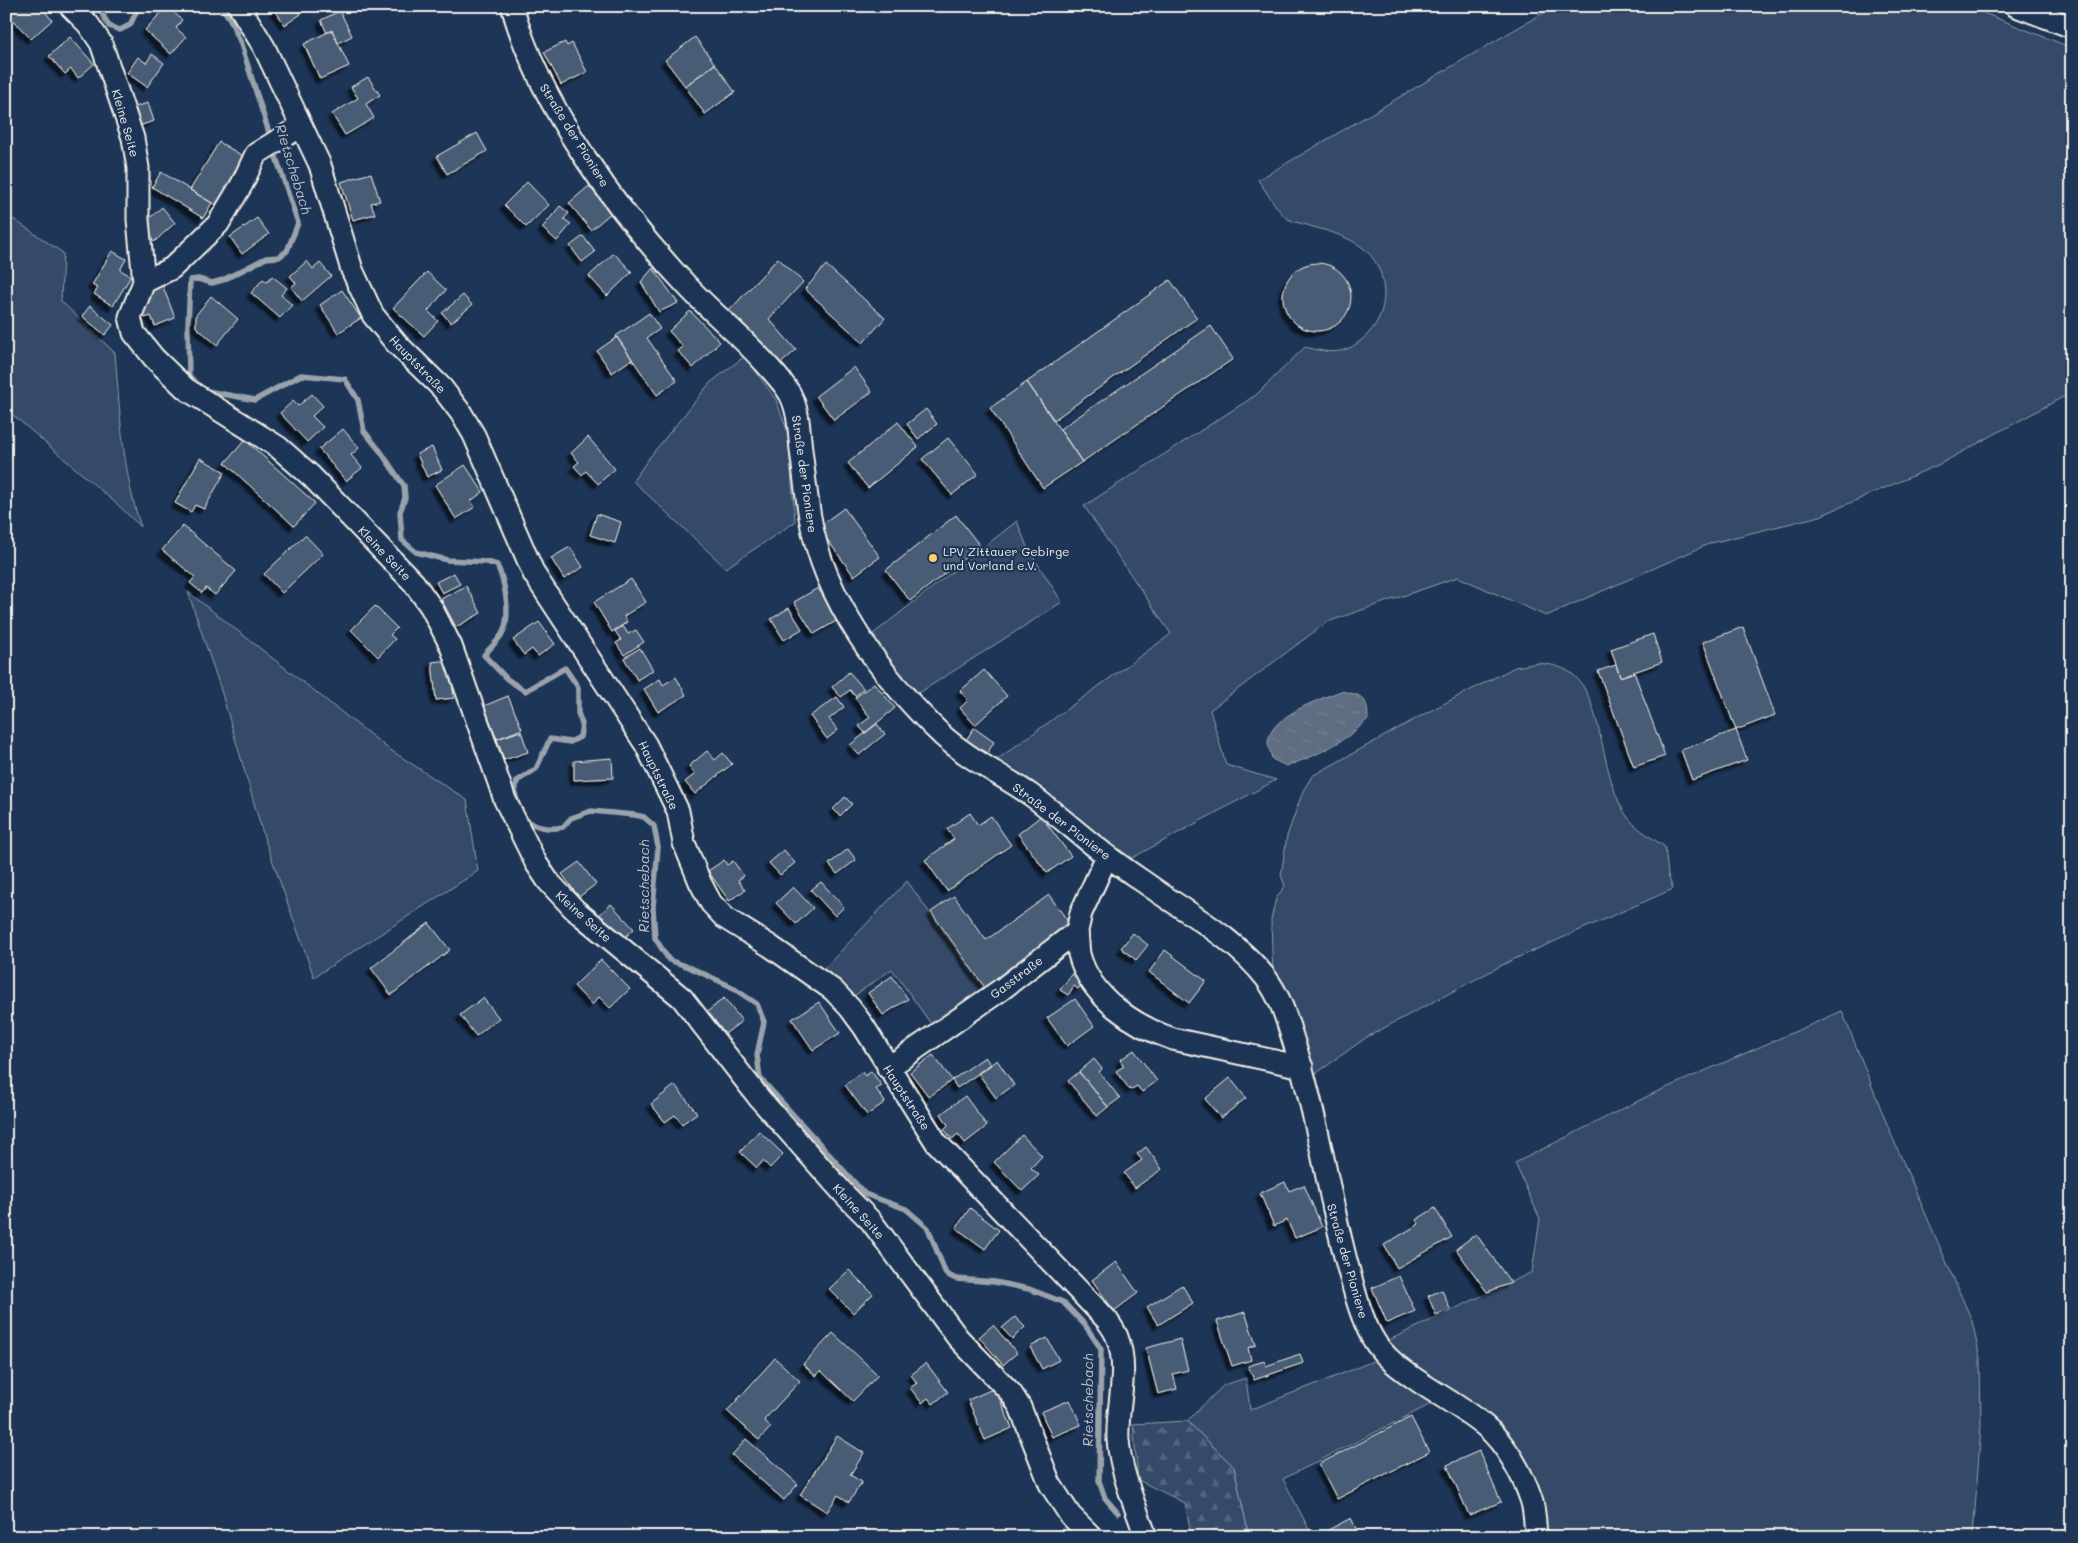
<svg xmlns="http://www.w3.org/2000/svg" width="2078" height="1543" viewBox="0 0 2078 1543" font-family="Mali,sans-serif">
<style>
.grass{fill:#354a67;stroke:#949ea8}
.forest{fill:url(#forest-firs);stroke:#949ea8}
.water{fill:url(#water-ripples);stroke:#9aa2ab}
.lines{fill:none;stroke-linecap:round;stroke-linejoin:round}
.stream{stroke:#9aa2ab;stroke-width:5.5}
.building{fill:#485b74;stroke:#f4f1e8;filter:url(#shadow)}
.minor-casing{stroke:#f4f1e8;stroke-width:25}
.minor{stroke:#1d3557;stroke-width:21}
.poi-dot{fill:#ffd166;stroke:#1d3557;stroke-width:2}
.labels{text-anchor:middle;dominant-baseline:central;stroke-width:4.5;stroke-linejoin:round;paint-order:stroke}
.street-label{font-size:12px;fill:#f4f1e8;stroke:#1d3557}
.poi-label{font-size:12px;fill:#f4f1e8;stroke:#1d3557;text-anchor:start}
.water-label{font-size:14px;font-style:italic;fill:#c0c3c4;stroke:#1d3557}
</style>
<defs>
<pattern id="forest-firs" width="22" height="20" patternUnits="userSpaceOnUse" patternTransform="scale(1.25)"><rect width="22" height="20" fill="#354a67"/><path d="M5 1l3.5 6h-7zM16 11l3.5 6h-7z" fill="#53657d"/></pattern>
<pattern id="water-ripples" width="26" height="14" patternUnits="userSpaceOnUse" patternTransform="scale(1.25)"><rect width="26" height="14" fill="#5e6d82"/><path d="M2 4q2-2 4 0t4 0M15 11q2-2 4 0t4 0" fill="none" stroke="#768294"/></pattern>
<filter id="shadow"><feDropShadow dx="-4.5" dy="4.5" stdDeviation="1" flood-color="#0009"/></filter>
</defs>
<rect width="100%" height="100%" fill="#1d3557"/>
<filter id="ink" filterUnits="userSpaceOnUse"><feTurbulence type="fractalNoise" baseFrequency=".02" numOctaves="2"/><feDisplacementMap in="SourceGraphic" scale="10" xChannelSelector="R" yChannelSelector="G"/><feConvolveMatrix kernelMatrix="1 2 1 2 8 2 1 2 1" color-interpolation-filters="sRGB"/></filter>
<g filter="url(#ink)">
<!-- grass -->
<path class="grass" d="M1555 6H1966L2072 48V392L1940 464 1820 516 1711 543 1546 616 1458 577 1327 622 1210 710 1226 765 1276 780 1132 858 995 761 1171 634 1084 506 1256 395 1305 347C1326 352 1341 356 1359 342 1375 330 1384 313 1384 293 1382 249 1351 237 1313 227 1306 224 1295 223 1288 219 1281 216 1264 188 1258 180Z
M6 214 63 253 61 301 115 353C120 411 122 471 141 527L118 505 6 409Z
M745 356 776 400 788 433 795 522 726 568 633 481 649 458 710 383Z
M1017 521 1027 547 1062 602 919 693 896 670 873 634Z
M188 592 386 747 467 800 478 871 314 977 264 837 220 687Z
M1538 663C1549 664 1561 666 1571 673 1605 697 1599 781 1629 819 1638 830 1654 839 1665 847L1668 875 1673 889 1510 961 1367 1037 1311 1077 1273 978 1271 920 1276 898 1285 886 1281 875 1287 836 1303 791 1312 776 1428 712 1515 667Z
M907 881 989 996 936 1031 892 969 851 998 823 970Z
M1842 1011 1891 1134 1972 1321 1980 1358 1981 1426 1973 1537H1542L1518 1453 1404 1360 1385 1342 1532 1272 1540 1219 1515 1163 1652 1094Z
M1380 1358 1441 1399 1283 1479 1313 1537H1249L1234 1467 1187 1421 1224 1385 1246 1378 1250 1410C1293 1392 1337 1377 1380 1358Z"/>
<!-- forest -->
<path class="forest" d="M1187 1421 1234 1467 1249 1537H1186L1190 1528 1185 1503 1138 1480 1133 1424Z"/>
<!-- water -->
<path class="water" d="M1341 691C1361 695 1368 696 1368 719 1347 741 1315 757 1286 766L1272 759C1271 754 1269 748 1268 744 1267 717 1320 699 1341 691Z"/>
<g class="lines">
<!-- stream -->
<path class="stream" d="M98 6 109 26 120 30 130 25 139 6
M221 6 230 19 240 41 271 139
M199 386 189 376 188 325 190 280 198 279 212 283 223 280 266 258 279 257 287 251 298 223 273 148
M207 391 255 400 301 375 345 379 358 400 364 431 381 452 404 486 405 498 400 512 402 540 416 552 447 560 487 562 497 565C505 582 512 616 502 634 498 641 490 648 484 655L507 679 525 691 565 668 578 687V713L582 724 580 737 570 742 550 739 536 769 517 781 515 793 518 805
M522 814C530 828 549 830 563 827L571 818 591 811 635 815 644 817 654 826 658 847 653 907 655 938 669 960 689 967 730 986 757 1004 764 1022 757 1055 760 1078 865 1194 906 1209 928 1228 946 1274 956 1279 995 1282 1029 1289 1063 1302 1085 1325 1101 1349 1099 1481 1105 1498 1118 1513"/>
</g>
<!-- building -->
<path class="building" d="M11 6H40L52 20 31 39 6 13Z
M167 6 182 20 176 28 186 37 171 54 145 30Z
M272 6H296L301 14 285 25Z
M340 11 352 36 338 43 332 30 327 33 321 20Z
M332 30 349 66 320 79 304 44Z
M70 37 94 64 78 78 71 69 65 74 49 56Z
M695 37 715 64 685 86 665 60Z
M565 42 567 46 572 43 587 72 561 85 544 52Z
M152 54 164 63 147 87 127 73 138 57 146 63Z
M715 64 735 92 705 114 685 86Z
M368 77 380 95 366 104 374 118 345 135 332 114 358 98 351 87Z
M148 103 154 121 136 127 131 108Z
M477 133 487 151 447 174 437 156Z
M219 142 248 159 219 207 190 190Z
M161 172 212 203 203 218 152 187Z
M371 173 380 201 371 203 375 214 353 220 341 182Z
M527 182 549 205 526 227 504 205Z
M589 186 611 213 591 230 569 203Z
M560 206 569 213 564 219 571 224 557 241 542 228Z
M162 207 175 223 154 242 141 226Z
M257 218 269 234 242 254 230 237Z
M583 236 595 252 582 262 570 246Z
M112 251 126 259 120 270 131 276 113 306 94 294 98 288 92 285Z
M614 253 632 272 607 296 589 276Z
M778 258 803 282 769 319 796 350 776 368 727 313Z
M307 261 313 269 320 263 331 276 302 301 291 287 296 283 290 276Z
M1283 297a34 34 0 1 1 68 0a34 34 0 1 1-68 0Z
M826 265 885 318 863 343 805 289Z
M653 268 678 303 659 312 641 282Z
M427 272 446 290 428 311 438 321 424 336 393 308Z
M272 276 287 288 281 295 292 305 280 318 251 293 263 279 267 282Z
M1170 280 1197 318 1054 420 1027 382Z
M162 284 175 318 155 326 151 316 145 318 138 301 144 291Z
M342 290 361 318 338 333 320 305Z
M463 295 472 305 451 323 442 313Z
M211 296 238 319 217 345 196 327V315Z
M90 306 113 325 105 335 82 316Z
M690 311 720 342 693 368 678 351 683 347 669 331Z
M649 313 660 329 647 338 677 381 657 395 616 336Z
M1211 326 1233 359 1082 462 1060 429Z
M617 337 632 359 612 373 597 351Z
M854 367 872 392 834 420 816 396Z
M1027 382 1082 462 1043 488 990 408Z
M312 394 323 406 312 416 323 427 307 442 280 413 293 401 298 406Z
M926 409 937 424 918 439 907 424Z
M898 422 918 447 868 488 848 463Z
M343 429 359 448 351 455 362 468 346 481 319 449Z
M588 437 615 469 598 484 586 471 582 475 574 466 579 462 571 453Z
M948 438 978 474 952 495 922 459Z
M245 440 315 503 294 526 225 463Z
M432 447 442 470 427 477 417 454Z
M200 458 225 472 204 509 195 505 191 512 175 503Z
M465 465 483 492 471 501 475 507 456 519 435 485Z
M844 508 880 557 854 576 818 527Z
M597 514 621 522 615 543 590 535Z
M956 515 980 546 910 601 886 570Z
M183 526 236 571 215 595 206 588 202 593 190 583 195 577 162 550Z
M305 535 323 554 282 593 264 574Z
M570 547 583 567 564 579 551 558Z
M454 573 460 584 442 593 436 582Z
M631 579 646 602 624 616 627 622 612 632 594 602Z
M466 586 481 613 456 627 441 599Z
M818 588 838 620 814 634 794 602Z
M375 606 397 628 390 635 395 639 378 657 351 630Z
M789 608 802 629 784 640 771 619Z
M539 622 555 644 538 656 532 649 524 655 513 640Z
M623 626 628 634 636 630 644 642 624 655 616 643 621 640 615 631Z
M1743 627 1775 715 1736 730 1703 642Z
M1653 634 1662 662 1620 677 1611 649Z
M640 648 653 670 637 680 624 658Z
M449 660 454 698 436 700 432 662Z
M1616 665 1620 677 1634 672 1665 756 1634 767 1598 671Z
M984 670 1007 696 975 725 960 708 968 700 960 691Z
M849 672 864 689 855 696 850 690 841 697 832 687Z
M676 677 686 695 658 712 644 689 660 679 663 685Z
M874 683 895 708 865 733 859 726 870 717 855 698Z
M508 696 522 729 497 739 484 706Z
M837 697 844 707 829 719 838 730 827 739 810 716Z
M877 724 885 734 859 755 850 745Z
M974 728 994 742 985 757 964 743Z
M1736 730 1747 760 1692 780 1681 750Z
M521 731 528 752 504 760 497 739Z
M707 751 715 760 723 753 732 764 695 794 685 782 695 774 689 766Z
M612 758 613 778 574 780V761Z
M845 797 852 804 840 816 833 809Z
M970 813 978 825 991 816 1011 845 947 891 925 860 954 839 947 829Z
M1041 816 1071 856 1047 873 1018 834Z
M848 849 856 860 837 874 829 864Z
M784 850 795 863 780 875 769 863Z
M724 860 727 865 733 861 744 876 738 880 745 890 729 901 708 871Z
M579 862 596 884 579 897 562 874Z
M821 882 844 907 835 916 811 890Z
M793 887 813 908 796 924 776 903Z
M1049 895 1072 927 986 989 931 912 954 896 986 940Z
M611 904 634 929 621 941 598 916Z
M429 923 450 950 391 995 371 968Z
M1133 933 1148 945 1136 960 1121 948Z
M1165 950 1206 981 1189 1003 1149 972Z
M601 960 630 989 610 1008 599 997 592 1005 574 986Z
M1073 972 1085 981 1078 989 1074 986 1068 995 1060 990Z
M892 976 908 999 883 1015 868 993Z
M483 998 499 1018 476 1036 460 1015Z
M724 998 742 1021 725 1034 718 1026 714 1029 708 1022 713 1018 707 1012Z
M1075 999 1094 1026 1067 1046 1047 1018Z
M819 1002 840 1033 813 1050 792 1019Z
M1134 1050 1157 1081 1142 1092 1137 1086 1130 1090 1116 1071 1124 1066 1120 1060Z
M933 1055 952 1080 929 1097 910 1072Z
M985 1057 991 1065 957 1088 952 1080Z
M1094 1059 1102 1069 1099 1072 1120 1098 1108 1107 1079 1072Z
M997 1060 1014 1085 996 1098 978 1073Z
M871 1071 882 1086 876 1089 885 1102 867 1115 845 1085 862 1072 865 1076Z
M1079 1072 1108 1107 1097 1116 1068 1081Z
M1230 1078 1246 1098 1221 1118 1205 1099Z
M675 1085 697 1113 682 1124 675 1115 665 1122 651 1104Z
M965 1096 987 1126 965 1143 958 1134 952 1139 944 1129 948 1125 941 1114Z
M759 1131 783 1154 770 1168 763 1161 757 1168 740 1152Z
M1022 1135 1042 1156 1031 1168 1039 1175 1022 1191 994 1162Z
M1146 1147 1162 1169 1135 1188 1124 1173 1142 1160 1137 1154Z
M1285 1182 1289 1191 1304 1185 1322 1227 1295 1238 1287 1220 1274 1226 1260 1193Z
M970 1208 999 1230 985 1249 956 1228Z
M1435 1208 1452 1237 1397 1268 1384 1245 1419 1224 1416 1220Z
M1476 1234 1511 1283 1487 1292 1456 1249Z
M1116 1262 1138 1293 1114 1311 1092 1280Z
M849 1270 873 1294 853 1313 829 1289Z
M1399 1276 1415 1311 1387 1323 1372 1288Z
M1182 1285 1193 1303 1158 1325 1147 1307Z
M1442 1290 1450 1309 1436 1315 1428 1296Z
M1245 1312 1256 1345 1248 1348 1251 1360 1232 1366 1217 1321Z
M1015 1317 1025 1327 1012 1339 1002 1328Z
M993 1325 1017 1353 1003 1365 979 1337Z
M833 1333 878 1375 853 1401 821 1371 816 1376 803 1364Z
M1047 1338 1059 1360 1042 1369 1030 1347Z
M1180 1339 1188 1370 1173 1374 1177 1389 1158 1394 1146 1348Z
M1300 1354 1303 1363 1254 1380 1248 1366 1264 1361 1266 1366Z
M775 1358 800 1381 764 1420 771 1427 759 1440 727 1411Z
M926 1363 948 1392 933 1404 928 1398 922 1403 910 1388 917 1383 911 1375Z
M995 1388 1012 1428 985 1440 968 1400Z
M1070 1400 1081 1425 1052 1437 1041 1412Z
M1411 1417 1429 1452 1337 1499 1319 1464Z
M837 1436 864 1453 850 1475 862 1482 849 1502 838 1495 827 1512 800 1495Z
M746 1439 798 1484 784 1500 732 1455Z
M1479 1451 1501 1502 1469 1515 1447 1465Z
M1351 1518 1360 1537H1315Z"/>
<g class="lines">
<defs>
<path id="minor" d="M70 6 88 24 101 43 133 138 138 168V220L144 282 130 317 134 333 154 358 186 389 278 447 311 476 414 583 431 607 451 646 505 800 536 863 548 881 575 910 682 998 760 1099 846 1196 871 1221 958 1338 1011 1393 1020 1407 1050 1484 1070 1515 1092 1537
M239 6 264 47 320 165 352 270 373 315 396 343 442 388 461 413 474 435 534 574 646 745 678 811 684 843 700 882 711 903 725 918 770 946 833 990 850 1008 864 1027 936 1142 1107 1320C1110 1325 1115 1331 1117 1337 1130 1369 1116 1407 1118 1440 1121 1474 1135 1505 1146 1537
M512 6C540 107 619 214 690 289 715 315 742 337 766 364 774 373 783 382 790 394 799 411 799 431 801 450 804 472 806 495 810 517 824 600 883 679 943 736 970 760 1002 775 1031 795 1057 814 1081 836 1106 855 1124 869 1143 881 1161 894 1198 919 1238 942 1266 978 1282 999 1288 1024 1296 1049 1318 1119 1328 1193 1347 1264 1354 1289 1360 1315 1372 1337 1383 1357 1402 1370 1421 1383 1442 1397 1466 1410 1485 1426 1506 1444 1522 1473 1531 1499 1535 1510 1535 1524 1536 1537
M2016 6 2072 27
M144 282 172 268 218 224 242 184 256 154 301 126
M1077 931C1078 938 1078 947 1079 954 1090 997 1134 1026 1173 1039L1302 1067
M888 1068 1002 989 1077 931 1081 913 1107 856"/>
</defs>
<!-- minor casing -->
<use href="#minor" class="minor-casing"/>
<!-- minor -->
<use href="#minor" class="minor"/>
</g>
</g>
<!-- markers -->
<circle class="poi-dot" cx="933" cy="558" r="5"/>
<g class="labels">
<!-- street labels -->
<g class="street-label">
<text transform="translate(126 123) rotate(74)">Kleine Seite</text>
<text transform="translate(575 135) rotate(58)">Straße der Pioniere</text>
<text transform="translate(418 364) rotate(46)">Hauptstraße</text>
<text transform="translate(805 474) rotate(82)">Straße der Pioniere</text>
<text transform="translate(385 553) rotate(46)">Kleine Seite</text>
<text transform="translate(659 775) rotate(64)">Hauptstraße</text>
<text transform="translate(1062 821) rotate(37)">Straße der Pioniere</text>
<text transform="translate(584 916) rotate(42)">Kleine Seite</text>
<text transform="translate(1016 977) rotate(-37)">Gasstraße</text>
<text transform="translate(907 1097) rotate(57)">Hauptstraße</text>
<text transform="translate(859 1211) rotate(48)">Kleine Seite</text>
<text transform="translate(1348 1261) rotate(74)">Straße der Pioniere</text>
</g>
<!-- poi labels -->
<g class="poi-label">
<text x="943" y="551">LPV Zittauer Gebirge<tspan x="943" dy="14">und Vorland e.V.</tspan></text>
</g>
<!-- water labels -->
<g class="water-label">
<text transform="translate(294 169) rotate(73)">Rietschebach</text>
<text transform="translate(643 886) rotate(-90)">Rietschebach</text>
<text transform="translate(1087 1400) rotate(-90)">Rietschebach</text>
</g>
</g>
<!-- margin -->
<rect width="2078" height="1543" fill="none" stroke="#1d3557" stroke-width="25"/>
<rect x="12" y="12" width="2053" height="1518" fill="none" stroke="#f4f1e8" stroke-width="2" filter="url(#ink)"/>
</svg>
